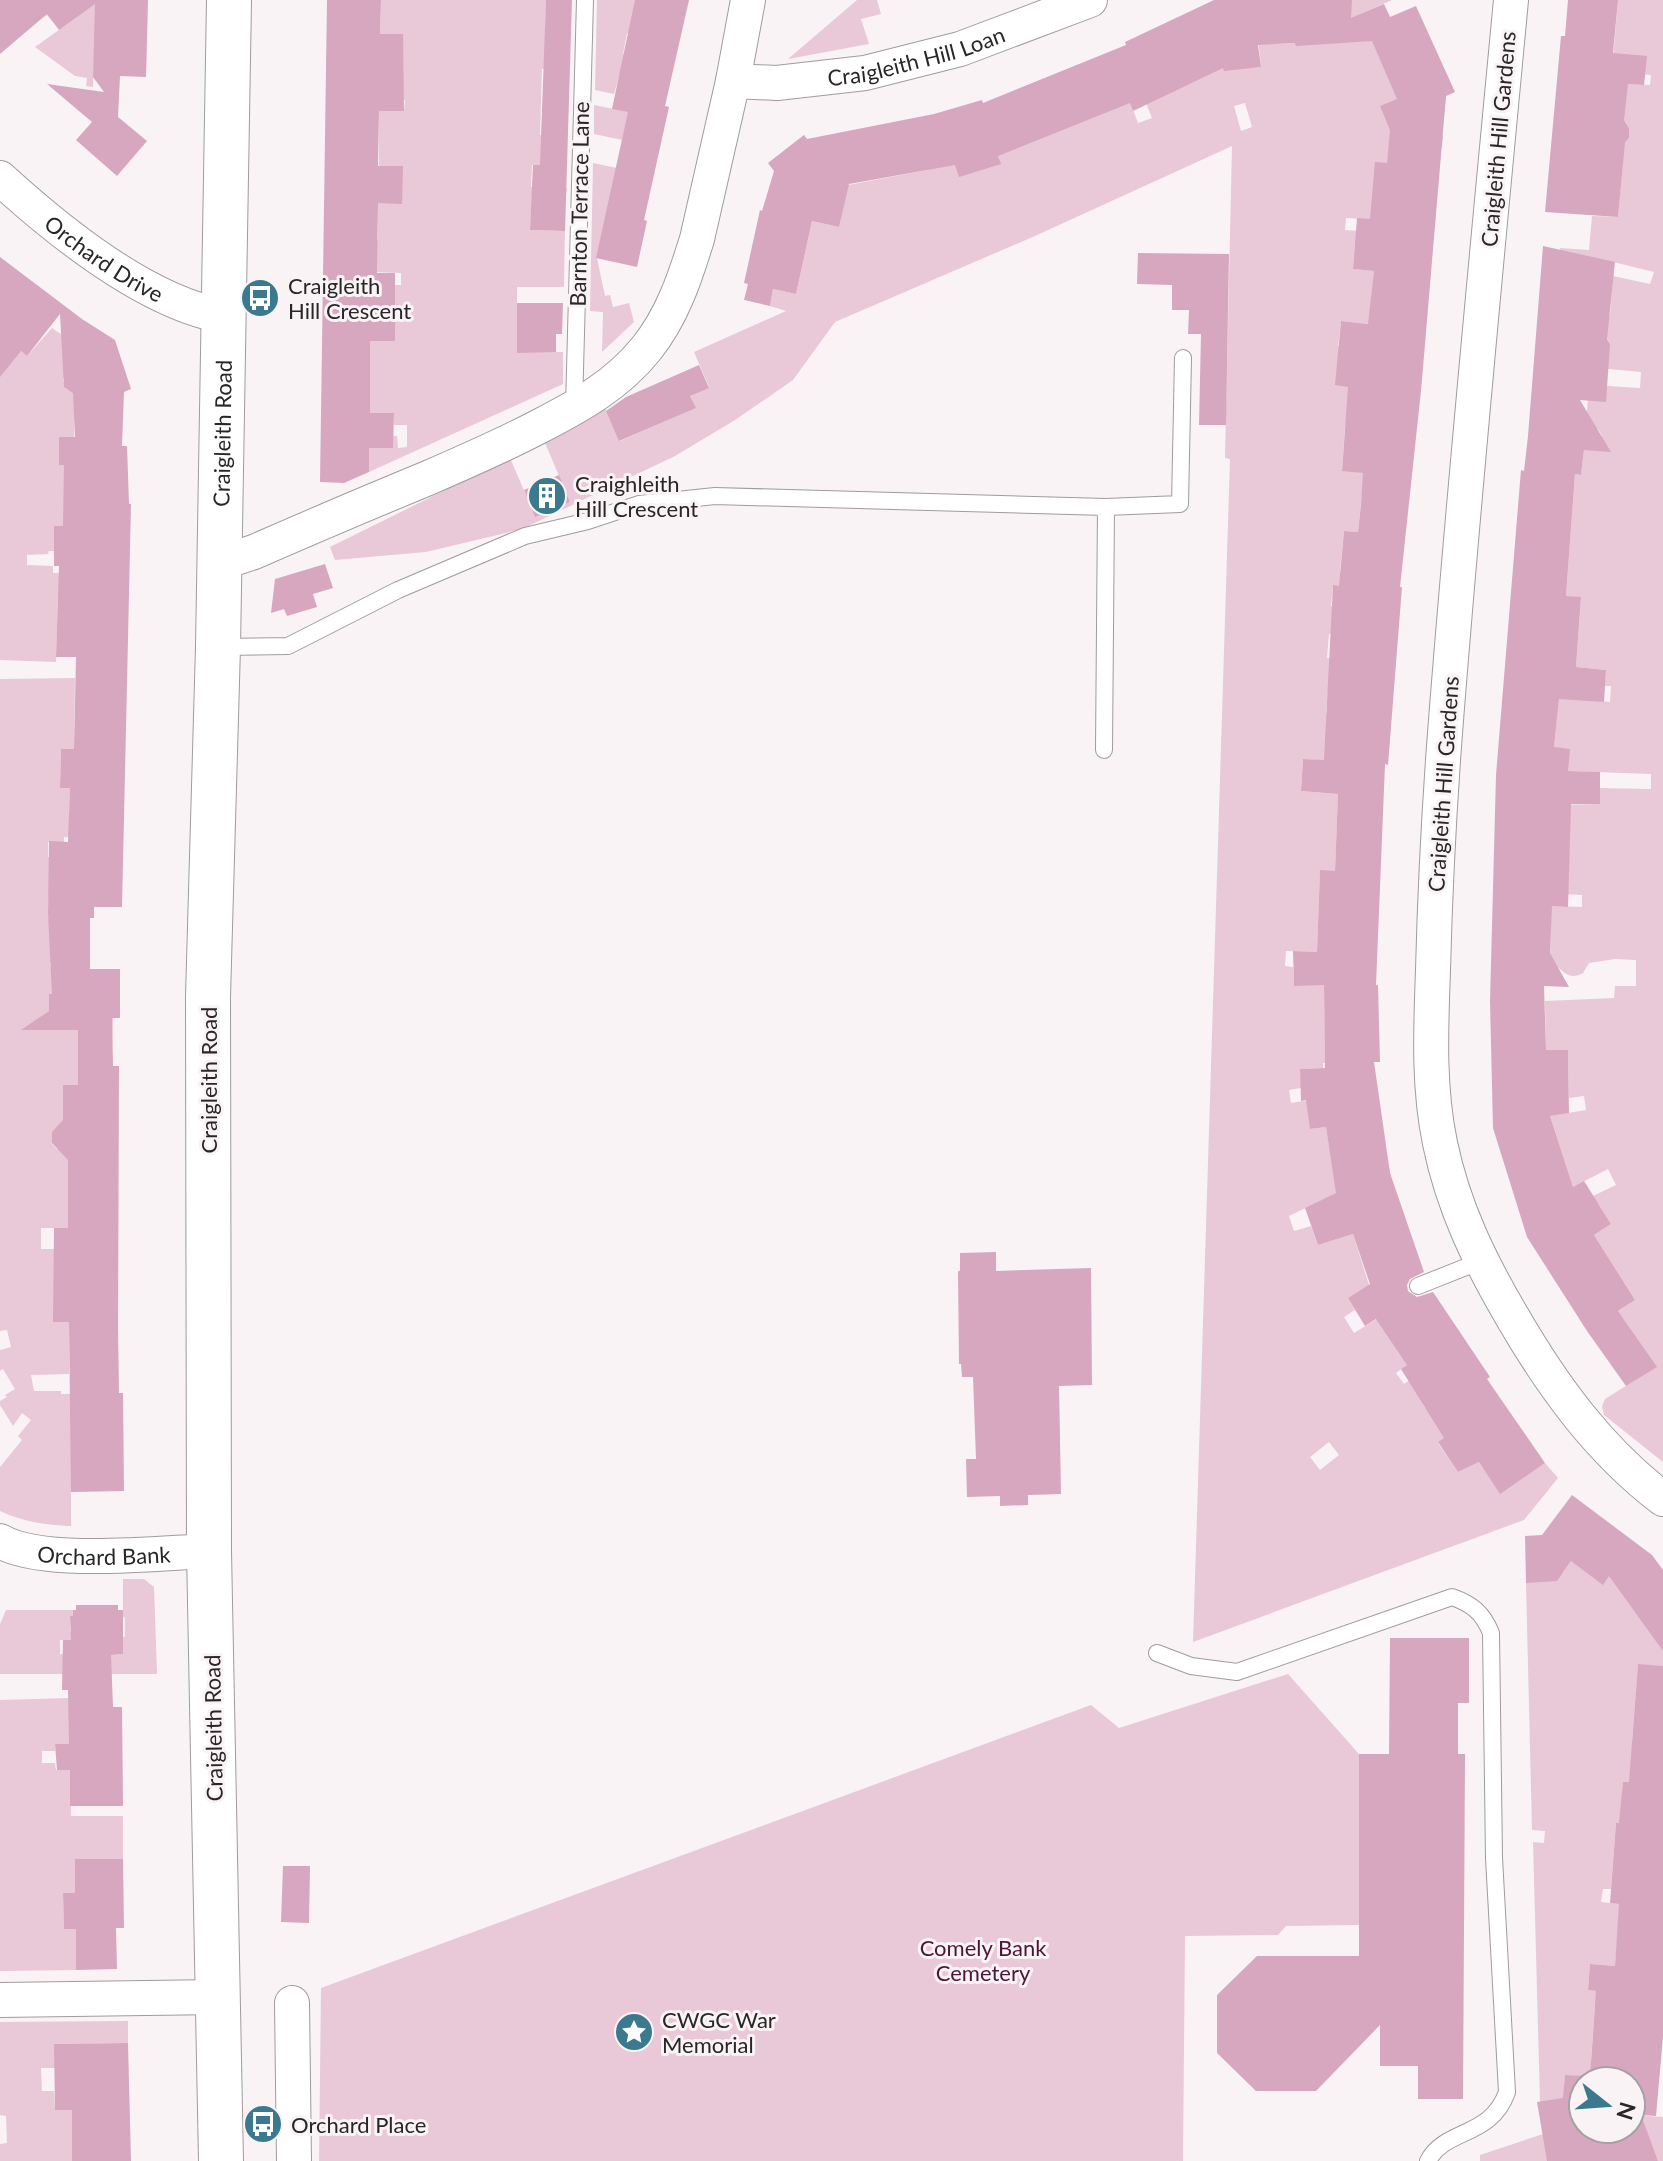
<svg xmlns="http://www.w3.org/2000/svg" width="1663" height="2161" viewBox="0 0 1663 2161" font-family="Lato,sans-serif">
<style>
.green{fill:#e9c8d8;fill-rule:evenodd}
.building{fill:#d7a6bf;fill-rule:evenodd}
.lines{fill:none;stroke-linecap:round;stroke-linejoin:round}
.lane-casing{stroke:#a19b9e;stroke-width:18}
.street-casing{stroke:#a19b9e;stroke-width:36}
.secondary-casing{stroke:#a19b9e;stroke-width:46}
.lane{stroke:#fff;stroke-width:16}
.street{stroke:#fff;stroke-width:34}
.secondary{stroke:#fff;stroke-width:44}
.labels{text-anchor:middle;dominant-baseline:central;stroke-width:6;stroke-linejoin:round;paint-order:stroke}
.street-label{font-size:22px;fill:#282627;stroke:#f9f3f5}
.poi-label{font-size:22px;fill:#282627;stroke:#f9f3f5;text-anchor:start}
.park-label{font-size:22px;fill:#4e1538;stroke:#f9f3f5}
</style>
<rect width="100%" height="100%" fill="#f9f3f5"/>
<!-- green -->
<path class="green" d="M29 0H96L93 87 86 86 87 78 75 76 35 47 77 17 52 21 47 15 44 17Z
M381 0H546L545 38 569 69H542L540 135 567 136V166L532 165 531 187 567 188 566 196 532 195 530 230 558 231 565 227 564 287H517V352H563V384L369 472V436H397L398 448 407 447V425H394V413H370V341H395V320L371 285H401V273L371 272 378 237V203H402L379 180V111H404L405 100H380L403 84V34H380Z
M597 0H635L679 44 627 33 623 54 640 58 635 80 619 77 614 94 595 90Z
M857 0H877L881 14 861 19 869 44 788 59Z
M1352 0H1392L1361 14 1398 99 1381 106 1387 122 1446 96 1444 117 1417 133 1443 136 1442 148 1389 144 1382 220 1346 218 1345 230 1377 232 1355 244 1353 269 1374 271 1369 324 1341 321 1338 346 1370 349 1345 426 1342 470 1364 473 1358 532 1344 531 1340 571 1348 587 1333 586 1331 606 1347 607 1345 635 1329 634 1327 658 1343 660 1328 690 1326 713 1338 715 1335 761 1303 759 1301 791 1338 794 1335 871H1320L1317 952 1286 951 1285 966 1293 967 1294 985H1324L1325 1063H1323V1068L1300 1069 1301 1082 1324 1084 1289 1090 1291 1103 1322 1098 1310 1129 1326 1127 1334 1175 1389 1166 1391 1178 1339 1192 1289 1216 1294 1231 1311 1226 1318 1245 1353 1234 1369 1285 1348 1298 1355 1310 1344 1317 1354 1333 1382 1316 1407 1365 1396 1373 1404 1384 1414 1377 1444 1391 1423 1405 1449 1434 1438 1443 1458 1472 1479 1462 1500 1493 1545 1463 1558 1478 1524 1520 1193 1642 1230 459 1225 458 1232 146 1035 236 835 322 793 380 735 420 675 456 522 529 426 552 335 560 330 547 510 458 535 516 570 502 543 438 604 406 620 441 695 408 690 396 709 387 694 352 786 311 770 306 773 289 796 294 812 221 839 227 842 212 823 208 838 187 927 170 922 140 1000 164 992 133 1129 99 1138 123 1152 118 1139 86 1233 63 1248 68 1261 67 1258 38 1274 24 1275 44 1297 43ZM1245 103 1252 127 1241 131 1234 106ZM1329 1442 1339 1455 1320 1470 1310 1457Z
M1618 0H1663V1462L1604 1415 1602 1406 1605 1399 1656 1367 1623 1318 1593 1338 1588 1331 1635 1300 1594 1235 1611 1224 1598 1203 1574 1205 1616 1185 1608 1169 1573 1187 1550 1116 1586 1110 1584 1096 1569 1098 1568 1050H1546L1545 1001 1614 998 1615 986H1636V960L1615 959 1589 963 1583 973C1572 979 1566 975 1558 967H1550L1551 906 1582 907V895L1518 892 1553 805 1599 804 1600 788 1651 789V774L1568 771 1554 747 1559 698 1610 702 1611 686H1605L1606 670 1576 667 1581 598 1566 596 1575 474 1581 475 1584 450 1602 444V436L1598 429 1585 428 1588 400 1607 386 1640 388 1641 372 1543 363 1610 344 1607 338 1593 337 1594 314 1610 315 1613 276 1650 284 1654 272 1613 262 1560 257V248L1589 250 1592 216 1618 217 1623 160 1604 158 1629 138V128L1625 121 1608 120 1628 84 1650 85 1651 75 1612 71Z
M594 105 629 112 622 140 594 134Z
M593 163 617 168 597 258 605 296 610 295 613 307 629 303 634 322 602 352 603 312 590 311Z
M52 328 80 347 63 380 66 389 75 391 74 437H59L73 465 63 526 54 527V551H49L48 554 27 555V565L53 566V573H64L58 594 56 662 0 660V356L21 351 27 356Z
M75 678 74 749H61L60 787 70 788 69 837H64V842H48V857L68 858 48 899V918H67L50 965 65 995H49V1011L42 1016V1025L92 1017 113 1018 112 1046 78 1067V1085H63V1102L68 1126 52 1132V1144L57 1149H68V1228H41V1249H68L53 1321 69 1322V1374L31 1375 34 1391H61V1394H71V1526C46 1525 23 1522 0 1511V1467L22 1440 18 1436 31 1420 22 1413 13 1426 0 1405V1401L7 1397 5 1395 15 1389 3 1369 0 1371V1350L11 1347 7 1330 0 1331V679Z
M1571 1561 1614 1569 1663 1651V1666L1638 1665 1632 1741 1634 1782H1623L1622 1794 1633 1795 1631 1824 1616 1823 1611 1889H1603L1601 1902 1620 1904 1615 1966 1590 1964 1588 1990 1642 1995 1595 2005 1591 2059 1606 2077 1565 2075 1564 2090 1583 2129H1631V2115L1663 2117V2161H1658L1652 2146 1642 2149 1562 2143 1540 2102 1533 1842 1544 1843 1545 1831 1532 1830 1526 1583 1562 1574Z
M123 1579H144L154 1587 157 1674H0V1624L6 1610H73V1616H70V1630L74 1640H60V1654H74L111 1662V1655L123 1654V1637L125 1636V1618L123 1617Z
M1288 1674 1359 1754V1925L1286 1926 1278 1935 1185 1936 1183 2161H319L321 1988 1091 1705 1119 1728Z
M69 1698V1744H55V1751H42V1763H55L56 1770H70L71 1816H123V1859H75V1893L63 1894 64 1928 76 1929V1970L0 1971V1700Z
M128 2021V2043L55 2044V2068H41L42 2091H54L55 2110H72V2161H0V2144L7 2143 6 2116 0 2115V2022Z
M1543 2134 1548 2161H1480V2155Z"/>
<!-- building -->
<path class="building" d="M0 0H148L146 77 120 76 118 117 147 141 117 176 76 140 92 122 47 84 104 92 93 77 95 4 59 30 47 14 0 54Z
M327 0H381L380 34H403L404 111H379L378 166H403L402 204 378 203 377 273H395V341H370V413H394L393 448H369V472L344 483 320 482Z
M546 0H572L565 231 530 230 533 165H540Z
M635 0H689L665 106 669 107 644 220 647 221 637 267 596 258 628 112 612 109Z
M1214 0H1352L1351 18 1384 4 1390 17 1416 6 1455 92 1446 96 1421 391 1400 587H1402L1388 765 1385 764 1376 985H1378L1380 1062H1374L1390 1173 1424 1272 1410 1279 1407 1285 1408 1291 1417 1297 1433 1292 1490 1377 1487 1379 1545 1463 1500 1494 1479 1462 1458 1472 1438 1442 1444 1438 1401 1369 1407 1365 1376 1319 1365 1326 1348 1298 1370 1284 1353 1234 1318 1245 1305 1208 1336 1193 1326 1127 1310 1129 1306 1100 1301 1101 1300 1069 1325 1068 1324 985 1294 986 1293 951 1317 952 1320 870 1335 871 1338 794 1301 791 1303 759 1324 760 1333 585 1339 586 1344 531 1358 532 1361 504 1363 473 1342 471 1348 387 1335 385 1341 321 1368 324 1374 271 1353 269 1357 218 1370 219 1375 162 1387 163 1390 130 1380 106 1397 99 1372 41 1296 46 1295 43 1258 45 1261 67 1224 71 1223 68 1133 111 1130 103 998 156 1001 164 959 177 955 165 849 184 839 227 812 221 796 294 773 289 770 306 744 300 748 284 744 283 760 210 762 211 774 171 768 163 804 135 807 139 934 114 982 100 983 103 1126 45 1125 42Z
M1568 0H1618L1613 53 1647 56 1644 85 1628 84 1624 120 1629 128V138L1625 142 1618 217 1545 212 1561 36H1565Z
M1543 246 1615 262 1607 339 1610 344 1606 402 1580 400 1611 452 1584 450 1581 475 1575 474 1566 596 1581 597 1576 667 1606 670 1604 702 1559 699 1554 747 1570 749 1568 771 1600 772V804H1571L1568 907 1552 906 1550 953 1569 987 1544 986 1546 1050H1568L1569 1113 1550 1116 1573 1187 1584 1181 1611 1224 1594 1235 1635 1300 1618 1311 1657 1367 1626 1386 1587 1331 1527 1237 1493 1128 1490 1001 1496 775 1521 470 1524 471 1528 436Z
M1138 253 1229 254 1226 425H1199L1201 334H1188L1189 310H1172V285L1137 284Z
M0 257 82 319 115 340 131 389 124 392 122 446H127L129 504H131L122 907H94V918H90V969H120V1018H112L113 1066H119L118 1327 119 1393H123L124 1491 71 1492 69 1322H53L54 1228H68V1160L52 1143V1132L63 1120V1085H78V1030H21L49 1011V994H52L48 913 49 841 68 842 70 788H60L61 749H74L76 657H56L59 566H54V526H63L64 465H59V437H75L73 393 64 387 60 314 27 356 21 351 0 377Z
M517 303H563L562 334H556V352L517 353Z
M699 365 709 388 690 396 696 408 619 441 606 411 626 397Z
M559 475 570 502 535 517 524 490Z
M325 564 333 588 313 594 317 607 287 616 284 609 271 613 275 579Z
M996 1252V1271L1091 1268 1092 1385 1059 1386 1061 1494 1028 1495V1505L1000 1506V1496L967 1497 966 1459H976L973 1377H962L961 1364H959L958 1271H960V1253Z
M1572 1495 1652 1555 1663 1570V1651L1609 1576 1603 1585 1571 1561 1557 1581 1526 1583 1525 1536 1542 1535Z
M76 1605H118V1610H123V1654L111 1655 113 1707H122L123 1806H70V1770H57L55 1744H69L68 1690H62L63 1640H71L70 1616H73V1610H76Z
M1390 1638H1469V1703H1458V1754H1465L1463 2099H1418V2066H1380V2025L1316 2091H1256L1217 2053V1995L1257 1956H1359V1754H1389Z
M1638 1664 1663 1666V2036L1656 2116 1641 2115 1658 2161H1547L1537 2102 1563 2098 1565 2075 1590 2076 1596 1991 1588 1990 1590 1964 1615 1966 1619 1904 1610 1903 1616 1823H1619L1623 1782H1629ZM1583 2081H1631V2129H1583Z
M75 1859H123L124 1928H116L117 1969 76 1970V1929H64L63 1893H75Z
M283 1866H310L309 1923 281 1922Z
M128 2043 131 2161H72V2110H55L54 2044Z"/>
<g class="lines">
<defs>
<path id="lane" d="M574 407 585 0
M218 647 288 646 398 590 525 536 588 521 639 504 715 496 1106 507 1180 504 1183 358
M1104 750 1106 507
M1418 1286 1481 1261
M1157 1653 1191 1666 1237 1672 1452 1597C1472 1604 1483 1613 1491 1633L1494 1858 1507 2092C1491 2138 1445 2128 1428 2161"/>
<g id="street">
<path d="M1511 0C1488 244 1464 488 1445 733 1439 812 1435 891 1433 970 1431 1028 1428 1086 1440 1143 1453 1207 1480 1262 1513 1318 1553 1387 1599 1450 1663 1499"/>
<path id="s1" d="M733 81 777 83 865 73 960 49 1090 0"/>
<path id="s2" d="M0 178C57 230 146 302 223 316"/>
<path d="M220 563 254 552C311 527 370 502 428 478 465 462 502 446 538 427 579 406 617 385 646 349 672 317 685 278 697 239L733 81 748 0"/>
<path id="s3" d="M0 1541C43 1566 158 1553 209 1551"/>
<path d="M0 2000 219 1997"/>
<path d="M292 2003 294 2161"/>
</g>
<g id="secondary">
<path id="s4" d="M221 2161 209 1551 208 997 218 647 229 0"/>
</g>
</defs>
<!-- lane casing -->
<use href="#lane" class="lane-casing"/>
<!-- street casing -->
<use href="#street" class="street-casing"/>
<!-- secondary casing -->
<use href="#secondary" class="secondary-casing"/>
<!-- lane -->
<use href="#lane" class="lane"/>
<!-- street -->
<use href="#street" class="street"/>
<!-- secondary -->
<use href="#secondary" class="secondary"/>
</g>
<!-- icons -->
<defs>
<symbol id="bus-disc" viewBox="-11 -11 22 22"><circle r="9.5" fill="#3b798e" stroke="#f9f3f5"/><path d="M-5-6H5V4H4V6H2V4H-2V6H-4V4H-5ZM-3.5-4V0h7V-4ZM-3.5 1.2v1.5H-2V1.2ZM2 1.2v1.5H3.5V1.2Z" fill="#fff"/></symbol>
<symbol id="building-disc" viewBox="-11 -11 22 22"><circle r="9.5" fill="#3b798e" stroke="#f9f3f5"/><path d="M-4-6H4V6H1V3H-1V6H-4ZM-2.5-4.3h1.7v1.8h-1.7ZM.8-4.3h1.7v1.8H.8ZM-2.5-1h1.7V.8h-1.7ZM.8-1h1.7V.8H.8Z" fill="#fff"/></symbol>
<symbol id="sight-disc" viewBox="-11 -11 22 22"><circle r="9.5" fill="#3b798e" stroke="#f9f3f5"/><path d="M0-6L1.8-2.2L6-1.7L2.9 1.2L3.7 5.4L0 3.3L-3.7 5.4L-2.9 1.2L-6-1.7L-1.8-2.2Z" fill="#fff"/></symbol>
</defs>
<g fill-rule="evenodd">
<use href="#bus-disc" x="238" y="276" width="44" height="44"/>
<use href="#building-disc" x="525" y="474" width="44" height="44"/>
<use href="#sight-disc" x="612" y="2010" width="44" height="44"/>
<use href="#bus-disc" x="241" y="2102" width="44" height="44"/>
</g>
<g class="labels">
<!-- street labels -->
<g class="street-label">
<text stroke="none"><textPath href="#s1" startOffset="186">Craigleith Hill Loan</textPath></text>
<text transform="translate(1498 139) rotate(-85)">Craigleith Hill Gardens</text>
<text transform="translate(579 204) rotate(-89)">Barnton Terrace Lane</text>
<text stroke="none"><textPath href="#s2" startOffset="132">Orchard Drive</textPath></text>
<text stroke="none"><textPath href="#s4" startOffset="1728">Craigleith Road</textPath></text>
<text transform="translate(1443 784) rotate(-86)">Craigleith Hill Gardens</text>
<text transform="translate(208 1080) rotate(-90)">Craigleith Road</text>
<text stroke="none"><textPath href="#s3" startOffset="106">Orchard Bank</textPath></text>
<text transform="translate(213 1728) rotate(-91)">Craigleith Road</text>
</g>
<!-- poi labels -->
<g class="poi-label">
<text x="288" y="285">Craigleith<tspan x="288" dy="25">Hill Crescent</tspan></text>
<text x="575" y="483">Craighleith<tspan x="575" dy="25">Hill Crescent</tspan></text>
<text x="662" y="2019">CWGC War<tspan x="662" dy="25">Memorial</tspan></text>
<text x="291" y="2124">Orchard Place</text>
</g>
<!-- park labels -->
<g class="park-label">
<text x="983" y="1947">Comely Bank<tspan x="983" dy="25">Cemetery</tspan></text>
</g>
</g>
<!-- north arrow -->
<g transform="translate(1607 2105) rotate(107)"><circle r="38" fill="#f9f3f5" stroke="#a5a1a3" stroke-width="2"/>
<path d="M0-6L14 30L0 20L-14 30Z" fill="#3b798e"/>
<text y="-12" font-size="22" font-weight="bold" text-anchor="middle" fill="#282627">N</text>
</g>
</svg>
